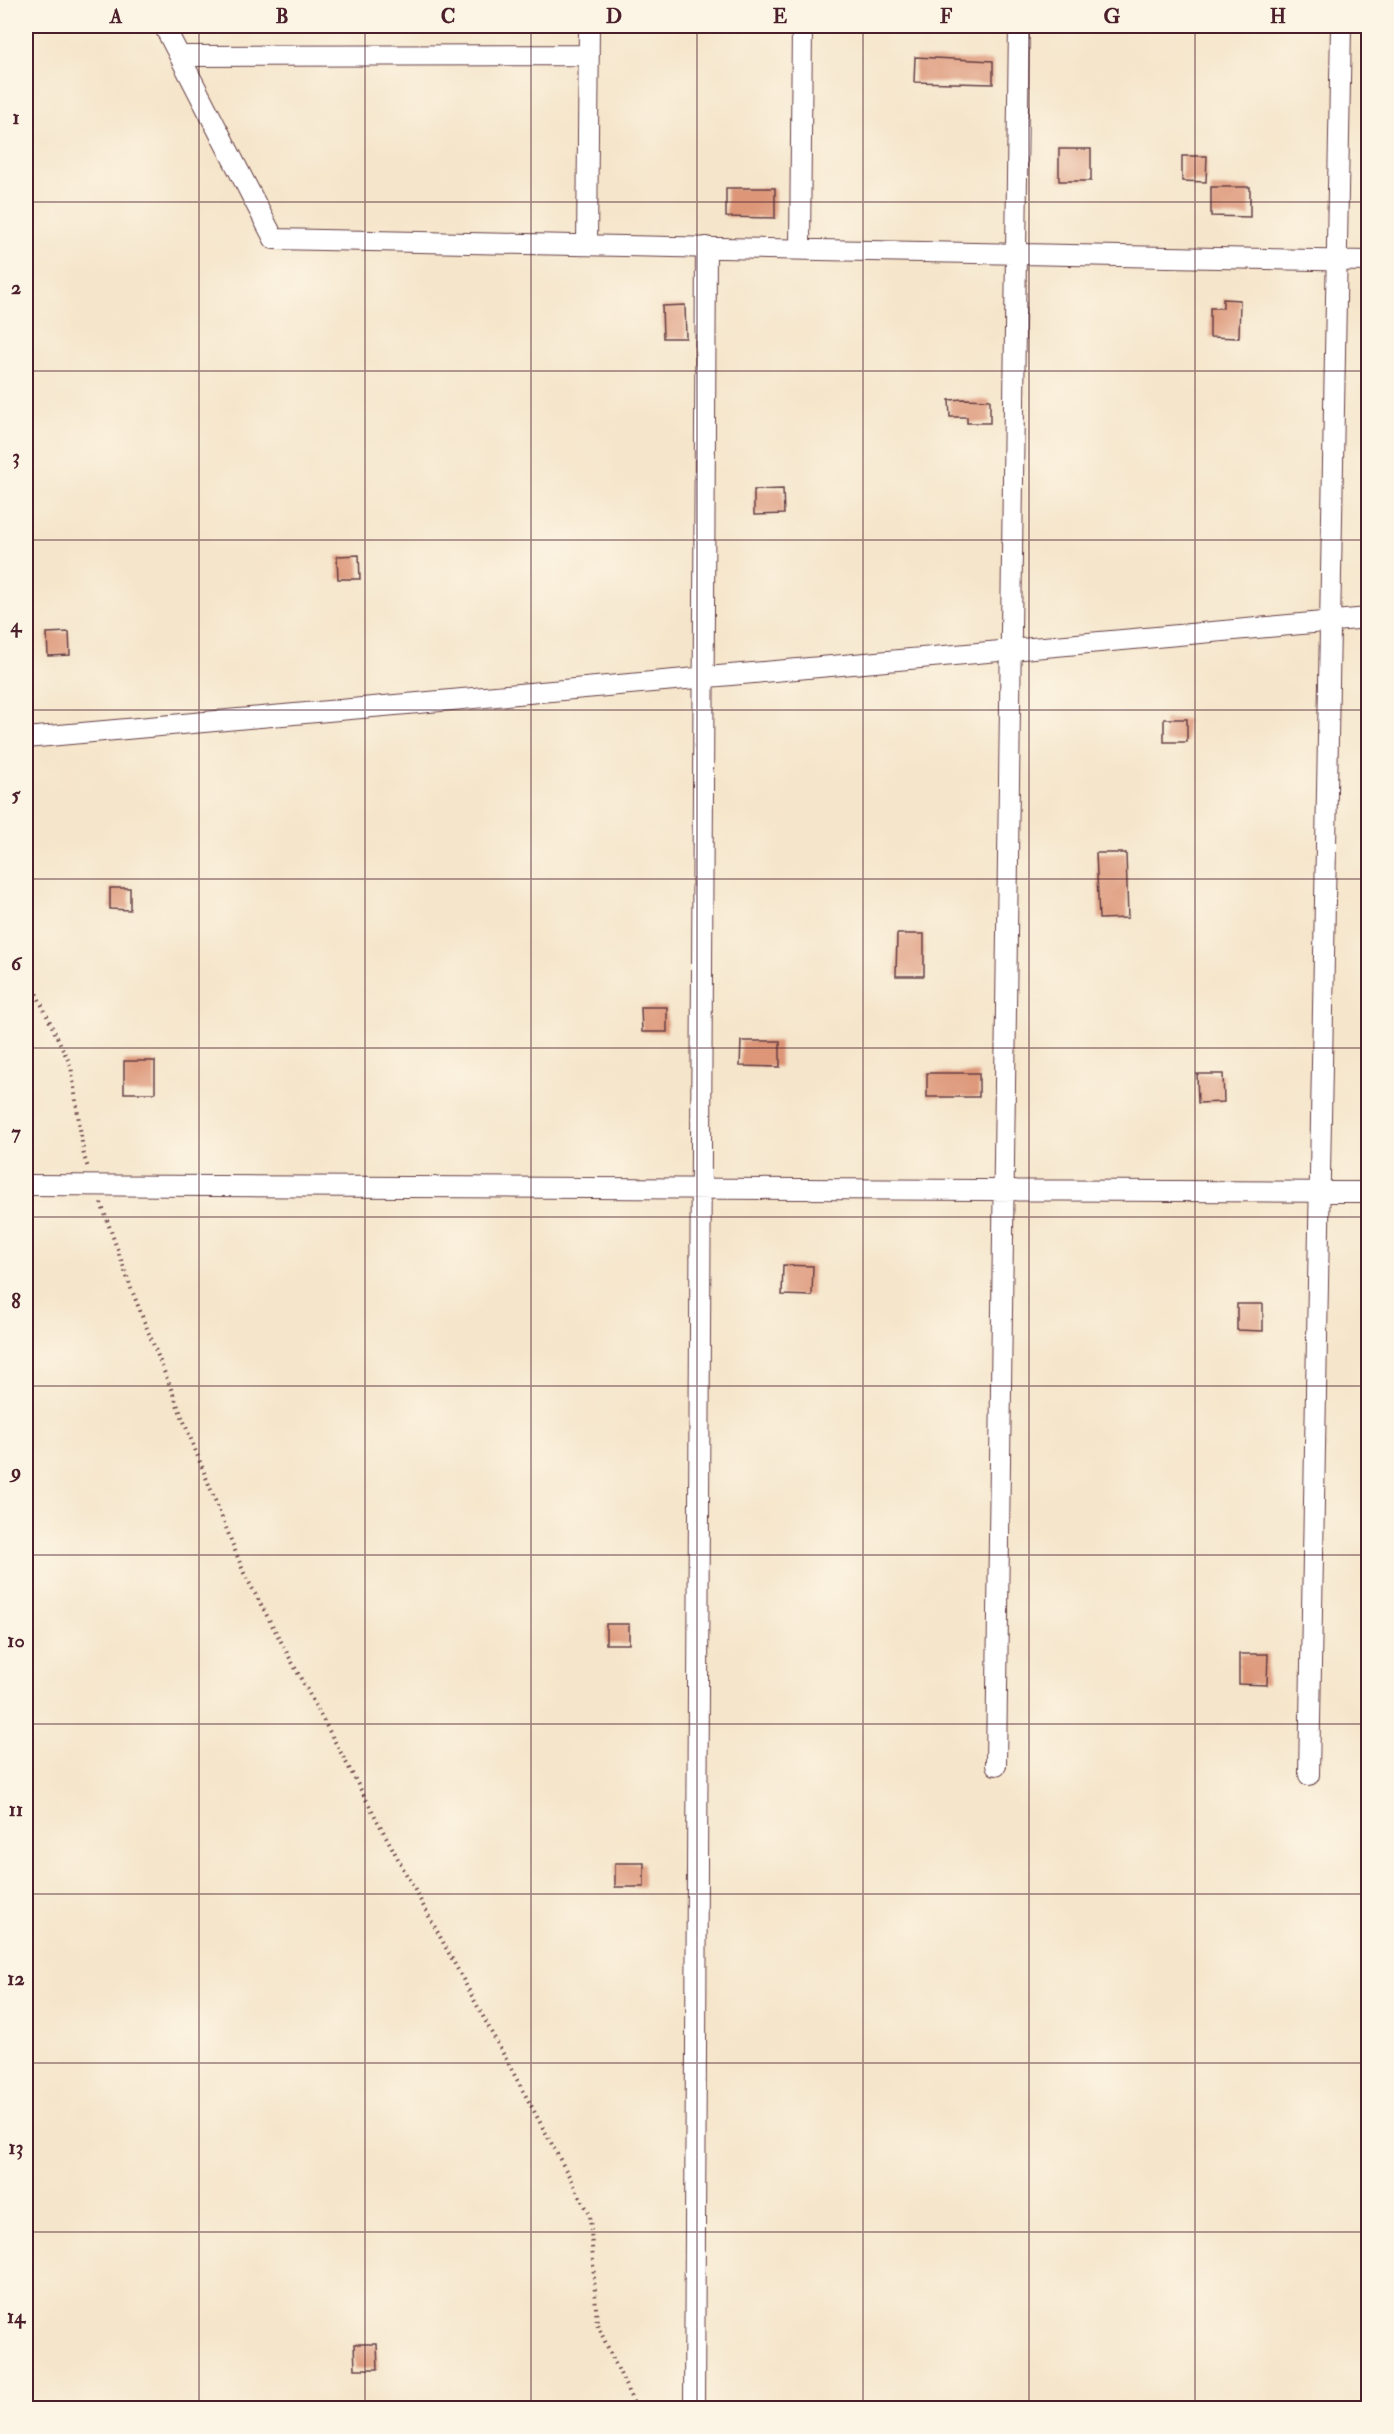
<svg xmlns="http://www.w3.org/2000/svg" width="1394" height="2434" viewBox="0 0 1394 2434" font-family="'IM FELL Double Pica',serif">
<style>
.building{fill:#dd9678}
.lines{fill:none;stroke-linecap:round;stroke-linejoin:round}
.minor-casing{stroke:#643d43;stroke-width:22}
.path{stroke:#643d43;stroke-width:4;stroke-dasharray:1.5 4.5;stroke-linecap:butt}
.minor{stroke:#fff;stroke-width:20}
.grid{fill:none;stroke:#4a1f2b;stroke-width:1.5;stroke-opacity:0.55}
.neatline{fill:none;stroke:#4a1f2b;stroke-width:2}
.grid-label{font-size:20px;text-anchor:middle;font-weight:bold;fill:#4a1f2b}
</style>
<rect width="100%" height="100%" fill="#fcf5e5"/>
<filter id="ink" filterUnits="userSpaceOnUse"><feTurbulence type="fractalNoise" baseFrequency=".0167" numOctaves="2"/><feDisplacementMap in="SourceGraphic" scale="12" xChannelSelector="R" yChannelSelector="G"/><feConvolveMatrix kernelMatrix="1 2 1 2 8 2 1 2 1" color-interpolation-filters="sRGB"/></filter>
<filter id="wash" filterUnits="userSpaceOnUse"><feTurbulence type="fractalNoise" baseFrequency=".008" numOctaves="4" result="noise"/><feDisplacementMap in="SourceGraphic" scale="24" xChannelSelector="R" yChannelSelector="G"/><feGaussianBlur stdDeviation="1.35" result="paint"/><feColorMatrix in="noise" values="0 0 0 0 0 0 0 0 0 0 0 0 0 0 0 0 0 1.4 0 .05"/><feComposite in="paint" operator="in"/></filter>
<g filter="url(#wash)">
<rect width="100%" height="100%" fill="#f5e5ca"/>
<g id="blocks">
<!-- building -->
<path class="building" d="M915 57 993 61V84L914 82Z
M1059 149H1091V181H1059Z
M1182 156H1207L1206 182 1182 181Z
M1211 187H1250V217L1211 216Z
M726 188H775V218L726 217Z
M1223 299 1240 300 1239 338 1210 337V308H1223Z
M685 305 686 338H663L662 306Z
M964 399 990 400V423H967V417H950L949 400Z
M783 489 784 514 754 515V490Z
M359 555 360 579H338L337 556Z
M69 632 70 655 48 656 47 633Z
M1164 719H1187V742H1164Z
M1096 853H1126L1128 918 1099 919Z
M110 888H130V910L110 909Z
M897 934H924V976H896Z
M641 1007H667V1032H642Z
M741 1041H780V1067L740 1066Z
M124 1061H155V1093H124Z
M927 1073H979V1097H927Z
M1197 1074H1223L1224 1102 1198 1103Z
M783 1265 813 1266 812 1296 782 1295Z
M1237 1304H1263V1331L1237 1330Z
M606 1624H629V1644H606Z
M1239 1654H1268L1267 1685 1239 1684Z
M615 1863H644V1887H615Z
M354 2344H377L378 2369H355Z"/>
</g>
</g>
<g filter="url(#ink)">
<use href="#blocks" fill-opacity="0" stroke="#643d43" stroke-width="1.5"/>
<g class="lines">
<defs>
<path id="minor" d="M164 26 274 239 1368 261
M180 56 589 55
M587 245 589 26
M800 249 802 26
M26 738 1368 618
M26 1185 1368 1192
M996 1765 1019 26
M1309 1775 1341 26
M694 2408 706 247"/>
</defs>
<!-- minor casing -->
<use href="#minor" class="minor-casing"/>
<!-- path -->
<path class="path" d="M26 972 71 1066 84 1156 88 1168
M101 1203 131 1288 244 1573 590 2215 597 2324 636 2408"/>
<!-- minor -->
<use href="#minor" class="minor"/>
</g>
</g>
<!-- grid -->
<path class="grid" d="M199 26V2408M365 26V2408M531 26V2408M697 26V2408M863 26V2408M1029 26V2408M1195 26V2408M26 202H1368M26 371H1368M26 540H1368M26 710H1368M26 879H1368M26 1048H1368M26 1217H1368M26 1386H1368M26 1555H1368M26 1724H1368M26 1894H1368M26 2063H1368M26 2232H1368"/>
<!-- margin -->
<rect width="1394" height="2434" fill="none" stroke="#fcf5e5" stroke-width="66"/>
<rect x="33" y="33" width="1328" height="2368" class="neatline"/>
<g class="grid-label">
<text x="116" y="23">A</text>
<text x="282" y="23">B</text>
<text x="448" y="23">C</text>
<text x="614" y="23">D</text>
<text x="780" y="23">E</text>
<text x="946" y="23">F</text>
<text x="1112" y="23">G</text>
<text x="1278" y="23">H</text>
<text x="16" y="124">1</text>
<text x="16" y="294">2</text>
<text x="16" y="463">3</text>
<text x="16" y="632">4</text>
<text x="16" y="801">5</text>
<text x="16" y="970">6</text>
<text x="16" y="1139">7</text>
<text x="16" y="1308">8</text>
<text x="16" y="1478">9</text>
<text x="16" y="1647">10</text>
<text x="16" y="1816">11</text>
<text x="16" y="1985">12</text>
<text x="16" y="2154">13</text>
<text x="16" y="2323">14</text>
</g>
</svg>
